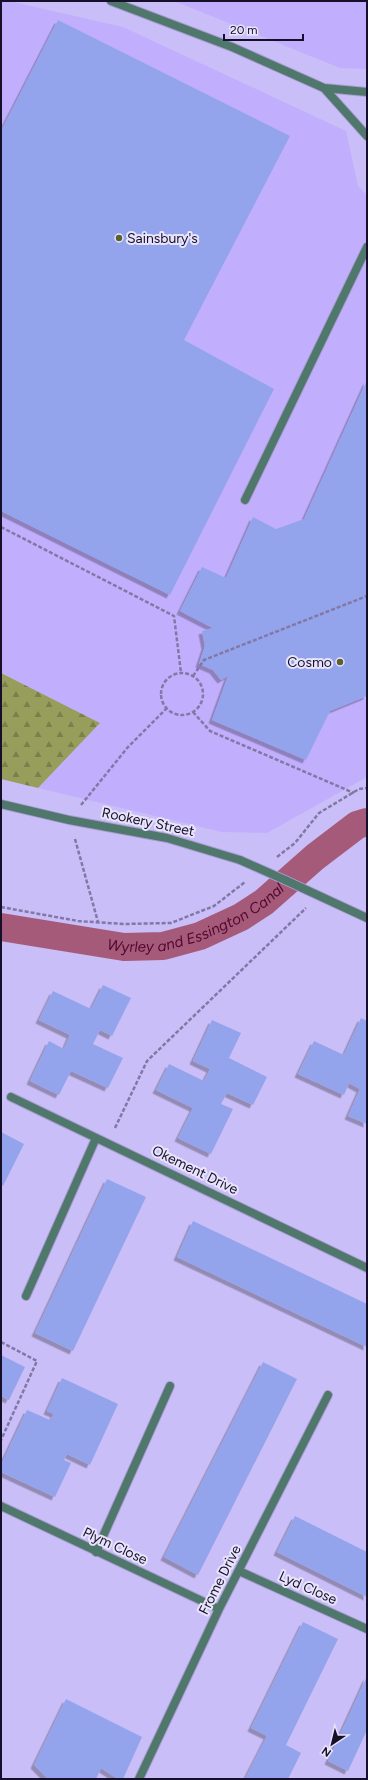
<svg xmlns="http://www.w3.org/2000/svg" width="368" height="1780" viewBox="0 0 368 1780" font-family="Figtree,sans-serif">
<style>
.built{fill:#c1affe}
.forest{fill:url(#forest-firs)}
.lines{fill:none;stroke-linecap:round;stroke-linejoin:round}
.canal{stroke:#a55a7a;stroke-width:28}
.building{fill:#94a4ec;filter:url(#shadow)}
.service-casing{stroke:#a99ed2;stroke-width:10}
.minor-casing{stroke:#a99ed2;stroke-width:10}
.tertiary-casing{stroke:#a99ed2;stroke-width:10}
.path{stroke:#8278a5;stroke-width:2.5;stroke-dasharray:4 2;stroke-linecap:butt}
.service{stroke:#50776c;stroke-width:8}
.minor{stroke:#50776c;stroke-width:8}
.tertiary{stroke:#50776c;stroke-width:8}
.tertiary-bridge-casing{stroke:#a99ed2;stroke-width:10;stroke-linecap:butt}
.tertiary-bridge{stroke:#50776c;stroke-width:8}
.poi-dot{fill:#5a602e;stroke:#e8e4fb;stroke-width:1.5}
.labels{text-anchor:middle;dominant-baseline:central;stroke-width:4;stroke-linejoin:round;paint-order:stroke}
.poi-label{font-size:14px;fill:#160f29;stroke:#e8e4fb;text-anchor:start}
.street-label{font-size:14px;fill:#160f29;stroke:#e8e4fb}
.water-label{font-size:15px;font-style:italic;fill:#4f072e;stroke:#e8e4fb}
</style>
<defs>
<pattern id="forest-firs" width="22" height="20" patternUnits="userSpaceOnUse"><rect width="22" height="20" fill="#979e5c"/><path d="M5 1l3.5 6h-7zM16 11l3.5 6h-7z" fill="#7a7f4c"/></pattern>
<filter id="shadow"><feDropShadow dx="-3.5" dy="3.5" stdDeviation="0" flood-color="#0004"/></filter>
</defs>
<rect width="100%" height="100%" fill="#c9bef7"/>
<!-- built -->
<path class="built" d="M1 1H9L123 27 346 131 358 186 367 195V777L267 833 222 832 38 788 100 723 1 673Z
M174 1H367V69L340 68Z"/>
<!-- forest -->
<path class="forest" d="M1 673 100 723 38 788 1 779Z"/>
<g class="lines">
<!-- canal -->
<path class="canal" id="s1" d="M1 927 124 947 163 946 200 936 241 917 264 902 315 857 357 825 367 822"/>
</g>
<!-- building -->
<path class="building" d="M58 20 290 136 184 340 274 389 170 595 1 511V131Z
M367 380V696L330 711 306 760 212 720 228 676 221 680 213 670 199 664 205 646 202 631 213 628 180 611 202 567 226 578 253 517 276 529 304 519Z
M103 985 131 998 112 1036 100 1030 93 1044 123 1058 108 1088 71 1071 59 1095 30 1081 49 1041 64 1049 70 1035 39 1020 53 991 91 1009Z
M361 1018 367 1021V1124L348 1116 360 1089 349 1083 344 1095 298 1074 314 1041 344 1055Z
M212 1020 241 1033 229 1058 267 1077 253 1105 227 1093 221 1104 233 1109 211 1154 178 1138 193 1108 156 1090 169 1064 204 1081 210 1069 193 1061Z
M1 1132 24 1144 3 1186 1 1185Z
M107 1179 146 1197 73 1351 35 1333Z
M193 1221 367 1304V1347L177 1257Z
M1 1355 25 1367 9 1400 1 1396Z
M263 1362 297 1379 198 1575 164 1557Z
M62 1378 118 1404 90 1465 67 1454 64 1460 71 1463 55 1497 1 1472V1465L27 1410 50 1420 54 1414 47 1411Z
M295 1516 367 1552V1597L277 1552Z
M303 1622 338 1639 286 1745 301 1753 288 1779H245L267 1736 251 1728Z
M367 1676V1730L348 1771 328 1761Z
M66 1699 142 1737 123 1779H118L101 1768 96 1779H48L34 1765Z"/>
<g class="lines">
<defs>
<path id="service" d="M245 500 367 247
M96 1552 170 1386"/>
<path id="minor" d="M111 1 232 47 324 88 367 92
M324 88 367 136
M11 1097 367 1268
M26 1296 96 1138
M1 1506 219 1609
M239 1571 367 1629
M139 1779 219 1609 328 1395"/>
<path id="tertiary" d="M1 804 69 820 167 838 240 860
M285 880 367 918"/>
</defs>
<!-- service casing -->
<use href="#service" class="service-casing"/>
<!-- minor casing -->
<use href="#minor" class="minor-casing"/>
<!-- tertiary casing -->
<use href="#tertiary" class="tertiary-casing"/>
<!-- path -->
<path class="path" d="M1 527 174 616 181 673
M161 694a21 21 0 1 1 42 0a21 21 0 1 1-42 0Z
M193 676 204 660 367 596
M193 712 210 731 354 793
M81 805 128 747 167 708
M75 839 98 922
M277 857 295 843 319 813 359 789 367 788
M1 907 78 921 124 924 171 923 214 906 245 882
M115 1128 147 1061 306 908
M1 1342 37 1361 1 1440"/>
<!-- service -->
<use href="#service" class="service"/>
<!-- minor -->
<use href="#minor" class="minor"/>
<!-- tertiary -->
<use href="#tertiary" class="tertiary"/>
<defs>
<path id="tertiary-bridge" d="M240 860 285 880"/>
</defs>
<!-- tertiary-bridge casing -->
<use href="#tertiary-bridge" class="tertiary-bridge-casing"/>
<!-- tertiary-bridge -->
<use href="#tertiary-bridge" class="tertiary-bridge"/>
</g>
<!-- markers -->
<g class="poi-dot">
<circle cx="119" cy="238" r="4"/>
<circle cx="340" cy="662" r="4"/>
</g>
<g class="labels">
<!-- poi labels -->
<g class="poi-label">
<text x="127" y="238">Sainsbury's</text>
<text x="332" y="662" text-anchor="end">Cosmo</text>
</g>
<!-- street labels -->
<g class="street-label">
<text transform="translate(148 822) rotate(12)">Rookery Street</text>
<text transform="translate(195 1170) rotate(26)">Okement Drive</text>
<text transform="translate(115 1546) rotate(25)">Plym Close</text>
<text transform="translate(220 1580) rotate(-63)">Frome Drive</text>
<text transform="translate(308 1588) rotate(24)">Lyd Close</text>
</g>
<!-- water labels -->
<g class="water-label">
<text stroke="none"><textPath href="#s1" startOffset="203">Wyrley and Essington Canal</textPath></text>
</g>
</g>
<!-- border -->
<rect width="368" height="1780" fill="none" stroke="#160f29" stroke-width="4"/>
<!-- north arrow -->
<g transform="translate(332 1744) rotate(215)" stroke="#e8e4fb" stroke-width="3" paint-order="stroke">
<path d="M0-3L7 15L0 10L-7 15Z" fill="#160f29"/>
<text y="-6" font-size="11" font-weight="bold" text-anchor="middle" fill="#160f29">N</text>
</g>
<!-- scale -->
<path d="M224 34v6h79v-6" fill="none" stroke="#160f29" stroke-width="2"/>
<text x="230" y="34" font-size="12" fill="#160f29" stroke="#e8e4fb" stroke-width="3" paint-order="stroke">20 m</text>
</svg>
